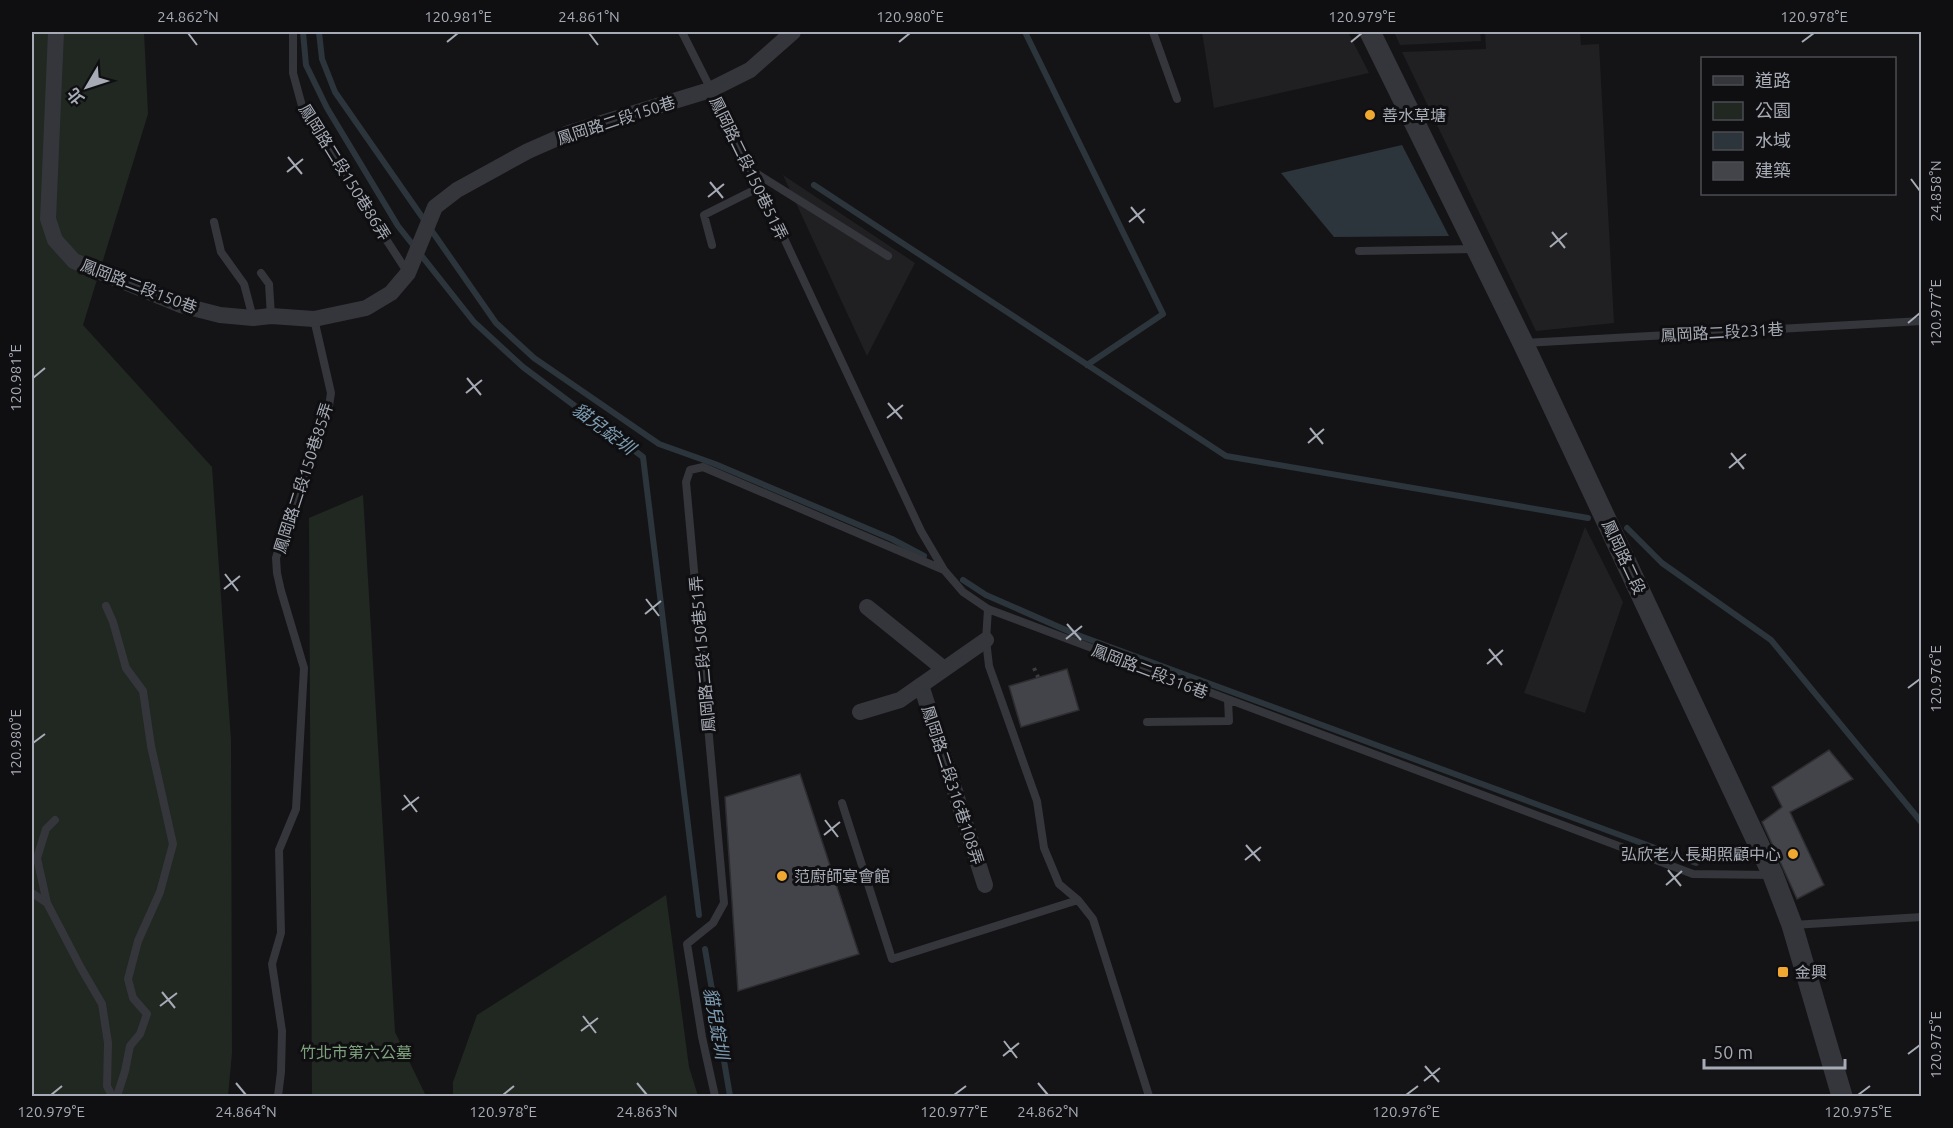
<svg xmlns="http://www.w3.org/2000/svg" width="1953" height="1128" viewBox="0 0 1953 1128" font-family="Ubuntu,'Noto Sans TC',sans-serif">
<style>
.built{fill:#202023}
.green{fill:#202821}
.water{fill:#2c353b}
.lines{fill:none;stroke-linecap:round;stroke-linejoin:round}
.stream{stroke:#2c353b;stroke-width:6}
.building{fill:#434449;stroke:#2e2e32;stroke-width:1.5}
.path{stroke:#3b3d42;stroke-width:4;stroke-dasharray:3 4.5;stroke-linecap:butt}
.service{stroke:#35363b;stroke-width:8}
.minor{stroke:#35363b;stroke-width:16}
.tertiary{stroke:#35363b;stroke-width:21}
.ticks{fill:none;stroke:#a6abb6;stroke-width:2}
.poi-dot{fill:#f1a831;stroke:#0f0f11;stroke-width:2}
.labels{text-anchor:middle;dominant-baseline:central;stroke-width:6;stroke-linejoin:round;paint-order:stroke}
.poi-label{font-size:16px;fill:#a6abb6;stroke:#0f0f11;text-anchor:start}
.street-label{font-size:16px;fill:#a6abb6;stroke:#0f0f11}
.park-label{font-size:16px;fill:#7da17d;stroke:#0f0f11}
.water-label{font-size:18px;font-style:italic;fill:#7c9bb1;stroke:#0f0f11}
.neatline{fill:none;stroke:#a6abb6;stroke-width:2}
.ticks-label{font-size:15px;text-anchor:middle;fill:#a6abb6}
</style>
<rect width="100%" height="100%" fill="#141416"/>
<!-- built -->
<path class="built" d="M1202 32H1348L1369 73 1214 108Z
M1394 32H1480L1481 41 1400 45Z
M1485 32H1580L1581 45 1599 44 1614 323 1536 331 1402 52 1486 49Z
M783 175 915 263 867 356Z
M1585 527 1623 602 1585 713 1524 693Z"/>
<!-- green -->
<path class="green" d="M32 32H144L148 114 83 325 212 467 231 740 232 1053 228 1096H32Z
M363 495 395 1032 426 1096H312L309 518Z
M666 895 689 1067 698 1096H453V1082L477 1015Z"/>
<!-- water -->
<path class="water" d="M1402 145 1449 236 1334 237 1281 173Z"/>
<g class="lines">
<!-- stream -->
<path class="stream" d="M303 32 306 65 327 108 398 226 474 322 523 367 643 457 699 915
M319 32 322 59 335 92 496 323 534 358 659 444 715 464 892 539 924 556
M1025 32 1163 314 1087 365
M814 185 1226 456 1588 518
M1627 528 1662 563 1771 640 1922 823
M963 580 986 595 1075 634 1696 863
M705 949 730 1096"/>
</g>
<!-- building -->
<path class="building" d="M1067 669 1079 710 1021 727 1009 686Z
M1829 750 1853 779 1790 812 1824 885 1797 899 1762 822 1782 807 1772 787Z
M800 774 859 954 738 991 725 797Z"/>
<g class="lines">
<!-- path -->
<path class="path" d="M1034 668 1038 677"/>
<!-- service -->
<path class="service" d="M293 32V73L302 106 333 158 408 273
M682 32 760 187 921 531 944 570
M1153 32 1177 99
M751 170 888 256
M214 222 221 252 244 284 253 318
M712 245 704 215 760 187
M1359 251 1476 249
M261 273 269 284 271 316
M1524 343 1922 321
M106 606 113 622 126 668 143 691 151 746 173 844 160 892 138 941 128 979 133 998 147 1014 140 1034 130 1046 125 1071 117 1096
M988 609 986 640 989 666 1037 801 1044 848 1059 884 1078 900 1093 919 1149 1096
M1147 722 1229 721 1228 700
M842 803 892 959 1078 900
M32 893 47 903 81 968 102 1004 108 1043 107 1086 112 1096
M47 903 37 858 46 829 55 820
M1793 925 1922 917
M278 1096 281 1072 282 1031 272 964 281 933 279 850 296 809 304 668 281 591 277 573 276 558 293 502 319 440 329 406 331 393 314 319
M715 1096 702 1037 687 944 713 923 724 903 686 482 690 470 703 467 944 570 963 592 988 609 1693 874 1773 875"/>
<!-- minor -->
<path class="minor" d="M56 32 48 219 55 240 74 261 181 305 220 315 253 318 271 316 314 319 366 308 391 293 408 273 435 207 457 190 528 151 569 133 710 90 750 70 793 32
M867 607 944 669
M921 685 985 885
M860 712 900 700 986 640"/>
<!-- tertiary -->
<path class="tertiary" d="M1370 32 1523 343 1773 875 1792 925 1842 1096"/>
</g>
<!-- ticks -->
<path class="ticks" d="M188 33 197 45M589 33 598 45M447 42 458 33M899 42 910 33M1351 42 1362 33M1802 42 1814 33M288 157 302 174M287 172 303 159M1911 179 1920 191M710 182 723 198M708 197 724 184M1131 207 1144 223M1129 222 1145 209M1552 232 1565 248M1550 247 1567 233M1908 323 1920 313M33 378 45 368M467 378 481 395M466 393 482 380M888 403 902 419M887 418 903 405M1310 428 1323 444M1308 443 1324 429M1731 453 1744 469M1729 468 1746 454M225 574 238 591M224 589 240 576M646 599 659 616M645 614 661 601M1067 624 1081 640M1066 639 1082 626M1489 649 1502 665M1487 664 1503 650M1908 688 1920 679M33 743 45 734M404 795 417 812M402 810 419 797M825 820 838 837M824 835 840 822M1246 845 1260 861M1245 860 1261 847M1668 870 1681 886M1666 885 1682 871M162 992 175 1008M160 1006 177 993M583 1016 596 1033M581 1031 598 1018M1004 1041 1017 1058M1908 1054 1920 1045M1003 1056 1019 1043M1425 1066 1439 1082M1424 1081 1440 1068M236 1083 246 1095M637 1083 647 1095M1038 1083 1048 1095M51 1095 62 1086M503 1095 514 1086M954 1095 966 1086M1406 1095 1418 1086M1858 1095 1870 1086"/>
<!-- markers -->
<g class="poi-dot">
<circle cx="1370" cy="115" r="6"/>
<circle cx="1793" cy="854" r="6"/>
<circle cx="782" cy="876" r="6"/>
<rect x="1777" y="966" width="12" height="12" rx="3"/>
</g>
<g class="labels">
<!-- poi labels -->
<g class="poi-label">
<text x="1382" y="115">善水草塘</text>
<text x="1781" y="854" text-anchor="end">弘欣老人長期照顧中心</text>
<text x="794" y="876">范廚師宴會館</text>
<text x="1795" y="972">金興</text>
</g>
<!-- street labels -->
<g class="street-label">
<text transform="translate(616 120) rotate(-18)">鳳岡路二段150巷</text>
<text transform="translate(749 168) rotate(64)">鳳岡路二段150巷51弄</text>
<text transform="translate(345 172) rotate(58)">鳳岡路二段150巷86弄</text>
<text transform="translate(139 286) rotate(21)">鳳岡路二段150巷</text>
<text transform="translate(1722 332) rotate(-3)">鳳岡路二段231巷</text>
<text transform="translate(303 478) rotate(-72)">鳳岡路二段150巷85弄</text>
<text transform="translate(1624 557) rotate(65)">鳳岡路二段</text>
<text transform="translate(702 654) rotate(-95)">鳳岡路二段150巷51弄</text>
<text transform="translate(1150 671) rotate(21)">鳳岡路二段316巷</text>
<text transform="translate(953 785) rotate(72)">鳳岡路二段316巷108弄</text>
</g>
<!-- park labels -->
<g class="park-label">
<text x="356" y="1052">竹北市第六公墓</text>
</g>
<!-- water labels -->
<g class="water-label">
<text transform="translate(604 428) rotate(37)">貓兒錠圳</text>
<text transform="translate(717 1023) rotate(80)">貓兒錠圳</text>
</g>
</g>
<!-- border -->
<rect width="1953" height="1128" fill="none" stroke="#0f0f11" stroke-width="66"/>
<!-- legend -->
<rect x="1701" y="57" width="195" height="138" fill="#0f0f11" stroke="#4b4d53" stroke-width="1.5"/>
<rect x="1713" y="76" width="30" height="9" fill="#35363b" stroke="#4b4d53" stroke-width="1.5"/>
<text x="1755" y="87" font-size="18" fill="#a6abb6">道路</text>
<rect x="1713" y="102" width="30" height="18" fill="#202821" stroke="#4b4d53" stroke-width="1.5"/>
<text x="1755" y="117" font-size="18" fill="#a6abb6">公園</text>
<rect x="1713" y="132" width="30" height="18" fill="#2c353b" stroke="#4b4d53" stroke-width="1.5"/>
<text x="1755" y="147" font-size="18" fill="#a6abb6">水域</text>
<rect x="1713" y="162" width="30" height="18" fill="#434449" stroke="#4b4d53" stroke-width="1.5"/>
<text x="1755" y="177" font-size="18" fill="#a6abb6">建築</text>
<!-- north arrow -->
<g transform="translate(87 87) rotate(231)" stroke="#0f0f11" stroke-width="4.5" paint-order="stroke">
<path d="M0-4.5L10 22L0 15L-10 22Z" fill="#a6abb6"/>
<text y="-9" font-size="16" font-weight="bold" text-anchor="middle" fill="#a6abb6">北</text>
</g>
<!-- scale -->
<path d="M1704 1059v9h141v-9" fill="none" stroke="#a6abb6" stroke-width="3"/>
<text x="1713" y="1059" font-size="18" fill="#a6abb6" stroke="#0f0f11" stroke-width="4.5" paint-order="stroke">50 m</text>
<rect x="33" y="33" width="1887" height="1062" class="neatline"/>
<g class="ticks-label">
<text x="188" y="22">24.862°N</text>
<text x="458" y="22">120.981°E</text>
<text x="589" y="22">24.861°N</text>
<text x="910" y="22">120.980°E</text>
<text x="1362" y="22">120.979°E</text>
<text x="1814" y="22">120.978°E</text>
<text transform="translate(1936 191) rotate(-90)" y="5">24.858°N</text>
<text transform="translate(1936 313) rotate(-90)" y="5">120.977°E</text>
<text transform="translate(16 378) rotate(-90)" y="5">120.981°E</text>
<text transform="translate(1936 679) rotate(-90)" y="5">120.976°E</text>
<text transform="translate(16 743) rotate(-90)" y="5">120.980°E</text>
<text transform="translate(1936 1045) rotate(-90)" y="5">120.975°E</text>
<text x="51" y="1117">120.979°E</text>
<text x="246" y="1117">24.864°N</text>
<text x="503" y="1117">120.978°E</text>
<text x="647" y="1117">24.863°N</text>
<text x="954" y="1117">120.977°E</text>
<text x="1048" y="1117">24.862°N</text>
<text x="1406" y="1117">120.976°E</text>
<text x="1858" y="1117">120.975°E</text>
</g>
</svg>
